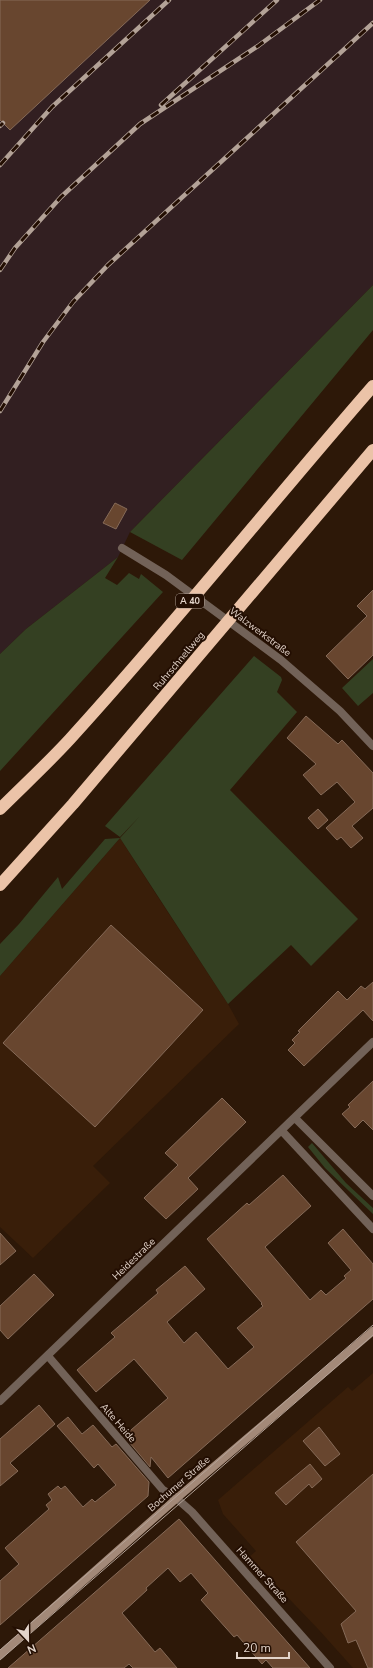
<svg xmlns="http://www.w3.org/2000/svg" width="373" height="1668" viewBox="0 0 373 1668" font-family="'Nunito Sans',sans-serif">
<style>
.built{fill:#391e09}
.industrial{fill:#321f21}
.green{fill:#344022}
.building{fill:#68462f;stroke:#856a58}
.lines{fill:none;stroke-linecap:round;stroke-linejoin:round}
.minor{stroke:#726258;stroke-width:8}
.secondary{stroke:#a38978;stroke-width:8}
.motorway{stroke:#ebc3a8;stroke-width:12}
.tram{stroke:#b3a297;stroke-width:1}
.rail-casing{stroke:#b3a297;stroke-width:4.5}
.rail{stroke:#230e02;stroke-width:3;stroke-dasharray:9;stroke-linecap:butt}
.labels{text-anchor:middle;dominant-baseline:central;stroke-width:4;stroke-linejoin:round;paint-order:stroke}
.shield{fill:#230e02;stroke:#a9998e;stroke-width:1}
.shield-label{font-size:9px;font-weight:bold;fill:#e3d4ca}
.street-label{font-size:10px;fill:#e3d4ca;stroke:#230e02}
</style>
<rect width="100%" height="100%" fill="#2d1808"/>
<!-- built -->
<path class="built" d="M120 838 154 891 228 1004 239 1024 93 1166 110 1183 33 1258 0 1227V976Z
M373 1373V1668H353L319 1630 249 1557 256 1551 223 1514 218 1500 348 1387 352 1391Z"/>
<!-- industrial -->
<path class="industrial" d="M0 0H373V285L130 532 118 557 26 629 0 654Z"/>
<!-- green -->
<path class="green" d="M373 285V330L182 560 130 532Z
M118 557 105 578 117 585 129 573 139 579 141 574 163 592 0 771V654L26 629Z
M254 656 281 677 282 680 277 692 297 712 230 790 358 919 311 966 291 945 228 1004 120 838 0 976V944L19 924 58 877 62 889 105 839 120 838 140 816 120 837 105 826Z
M373 659V693L358 706 342 688Z
M312 1143 346 1183 373 1208V1214L325 1168 308 1147Z"/>
<!-- building -->
<path class="building" d="M0 0H150L10 130 0 120Z
M115 503 127 509 116 529 103 523Z
M373 590V655L348 679 326 656 367 616 357 606Z
M306 716 338 744 342 740 373 773V808L352 826 363 838 351 848 341 837 337 840 326 828 355 802 337 782 321 795 303 775 316 764 287 738Z
M318 809 328 820 318 829 308 818Z
M111 925 203 1010 95 1127 3 1043Z
M373 982V1021L363 1010 304 1066 288 1050 295 1043 292 1040 300 1032 298 1031 338 991 347 1000 361 986 365 989Z
M373 1081V1130L363 1120 355 1128 342 1114 350 1107 348 1105Z
M222 1098 246 1122 188 1178 198 1189 166 1219 144 1198 178 1165 165 1153Z
M283 1175 311 1206 265 1247 310 1300 321 1290 326 1295 346 1278 344 1276 351 1270 328 1243 343 1229 373 1264V1299L168 1478 151 1457 150 1467 124 1436 168 1398 134 1359 96 1392 77 1370 115 1337 111 1333 158 1293 156 1290 185 1266 205 1289 167 1322 184 1343 196 1332 228 1369 254 1347 237 1328 263 1306 261 1304 262 1303 207 1239 247 1203 249 1205Z
M0 1233 16 1251 0 1265Z
M34 1274 54 1295 8 1339 0 1330V1306Z
M39 1405 55 1424 10 1463 18 1471 0 1486V1439Z
M68 1417 82 1434 93 1425 112 1447 116 1444 149 1482 148 1496 0 1625V1581L19 1564 5 1548 49 1509 46 1505 52 1500 48 1494 58 1486 61 1489 65 1486 83 1507 92 1499 95 1502 116 1485 98 1464 94 1468 57 1426Z
M319 1427 340 1454 325 1466 303 1441Z
M310 1464 322 1479 312 1488 309 1484 286 1505 275 1493Z
M373 1474V1668H368L356 1640 348 1643 341 1624 356 1611 296 1542Z
M179 1519 310 1668H273L266 1660 262 1664 237 1635 234 1637 201 1600 208 1593 191 1573 180 1582 168 1568 146 1588 147 1590 122 1613 155 1652 160 1648 177 1668H133L129 1664 124 1668H8Z"/>
<g class="lines">
<!-- minor -->
<path class="minor" d="M122 548 166 575 281 660 340 711 373 746
M295 1118 373 1196
M282 1131 373 1229
M48 1356 163 1490 175 1497 192 1512 330 1668
M0 1401 373 1042"/>
<!-- secondary -->
<path class="secondary" d="M0 1655 177 1498 373 1331"/>
<!-- motorway -->
<path class="motorway" d="M0 809C23 786 48 763 70 739 175 624 271 503 373 386
M0 885 73 804 373 450"/>
<!-- tram -->
<path class="tram" d="M0 1650 373 1325
M0 1660 373 1335"/>
<defs>
<path id="rail" d="M161 105 277 0
M0 126 3 123
M0 165 52 107 169 0
M0 270 15 248 61 197 140 124 258 46 320 0
M0 411 43 342 73 302 108 265 373 23"/>
</defs>
<!-- rail casing -->
<use href="#rail" class="rail-casing"/>
<!-- rail -->
<use href="#rail" class="rail"/>
</g>
<g class="labels">
<!-- shield labels -->
<rect class="shield" x="176" y="594" width="28" height="14" rx="3"/>
<g class="shield-label">
<text x="190" y="601">A 40</text>
</g>
<!-- street labels -->
<g class="street-label">
<text transform="translate(260 632) rotate(37)">Walzwerkstraße</text>
<text transform="translate(179 661) rotate(-50)">Ruhrschnellweg</text>
<text transform="translate(134 1259) rotate(-44)">Heidestraße</text>
<text transform="translate(118 1423) rotate(49)">Alte Heide</text>
<text transform="translate(179 1484) rotate(-41)">Bochumer Straße</text>
<text transform="translate(262 1575) rotate(48)">Hammer Straße</text>
</g>
</g>
<!-- north arrow -->
<g transform="translate(28 1640) rotate(158)" stroke="#230e02" stroke-width="3" paint-order="stroke">
<path d="M0-3L7 15L0 10L-7 15Z" fill="#e3d4ca"/>
<text y="-6" font-size="11" font-weight="bold" text-anchor="middle" fill="#e3d4ca">N</text>
</g>
<!-- scale -->
<path d="M237 1652v6h52v-6" fill="none" stroke="#e3d4ca" stroke-width="2"/>
<text x="243" y="1652" font-size="12" fill="#e3d4ca" stroke="#230e02" stroke-width="3" paint-order="stroke">20 m</text>
</svg>
